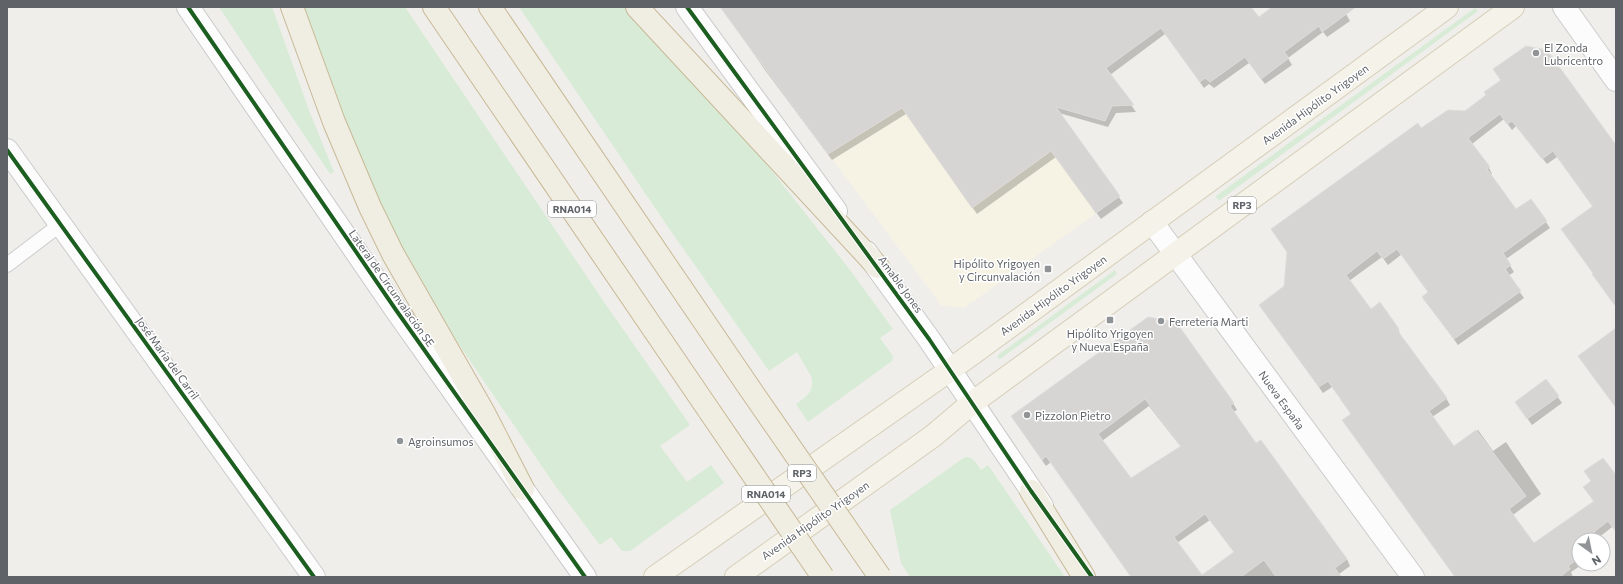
<svg xmlns="http://www.w3.org/2000/svg" width="1623" height="584" viewBox="0 0 1623 584" font-family="Commissioner,sans-serif">
<style>
.commercial{fill:#f7f3e4}
.green{fill:#d8ebd6}
.shadow{fill:#0003;fill-rule:evenodd}
.building{fill:#d6d5d3;stroke:#deddd9;fill-rule:evenodd}
.lines{fill:none;stroke-linecap:round;stroke-linejoin:round}
.lane-casing{stroke:#cbcccc;stroke-width:16}
.street-casing{stroke:#cbcccc;stroke-width:24}
.secondary-casing{stroke:#cacacb;stroke-width:24}
.primary-casing{stroke:#d7ceb8;stroke-width:24}
.highway-casing{stroke:#c8b996;stroke-width:24}
.lane{stroke:#fdfcfc;stroke-width:14}
.street{stroke:#fdfcfc;stroke-width:22}
.secondary{stroke:#fdfcfc;stroke-width:22}
.primary{stroke:#f4f2e9;stroke-width:22}
.highway{stroke:#f0ede3;stroke-width:22}
.highway-bridge-casing{stroke:#c8b996;stroke-width:24;stroke-linecap:butt}
.highway-bridge{stroke:#f0ede3;stroke-width:22}
.cycleway-casing{stroke:#fff;stroke-width:6}
.cycleway{stroke:#1b5e20;stroke-width:4}
.poi-dot{fill:#919496;stroke:#fff;stroke-width:1.5}
.labels{text-anchor:middle;dominant-baseline:central;stroke-width:3;stroke-linejoin:round;paint-order:stroke}
.shield{fill:#fff;stroke:#8f9295;stroke-width:1}
.shield-label{font-size:10px;font-weight:bold;fill:#5f6368}
.poi-label{font-size:11px;fill:#5f6368;stroke:#fff;text-anchor:start}
.street-label{font-size:11px;fill:#5f6368;stroke:#fff}
</style>
<rect width="100%" height="100%" fill="#efeeea"/>
<!-- commercial -->
<path class="commercial" d="M720 7H984L1120 196 964 308 941 305 761 64Z"/>
<!-- green -->
<path class="green" d="M219 7H272L310 113 334 172 330 174Z
M302 7H405L604 302 690 425 660 446 687 482 711 465 724 483 630 551H622L611 537 600 545 554 484 428 299 366 182Z
M519 7H624L722 112 768 166 850 270 893 329 880 338 893 356 892 361 808 422 796 404C807 396 815 391 811 376L797 352 769 371 666 224Z
M1475 8 1478 11 1220 200 1217 199 1216 196Z
M1115 270 1117 274 1000 359 998 358V355Z
M965 457C973 456 977 464 981 470L988 465 1065 577H910L901 563 890 510Z"/>
<!-- shadow -->
<path class="shadow" d="M721 7H1250L1258 18 1274 7H1352L1345 12 1350 21 1327 37 1323 32 1288 58 1292 65 1265 84 1249 63 1214 88 1209 84 1204 88 1165 34 1110 75 1136 112 1116 113 1108 127 1059 113 1123 203 1101 219 1056 157 977 214 906 114 832 160 765 70Z
M1494 70 1616 147V306L1566 235 1593 207 1557 157 1547 164 1516 126 1512 130 1504 119 1472 144 1489 168 1492 174 1490 175 1515 211 1531 200 1550 228 1506 259 1514 272 1508 276 1524 298 1458 345 1427 303 1429 293 1402 254 1388 265 1382 257 1349 281 1371 311 1398 329 1401 336 1446 398 1450 405 1432 417 1454 447 1478 430 1493 451 1506 442 1541 494 1513 515 1534 545 1594 502 1588 493 1616 477V524L1598 538 1599 540H1579V564H1583L1571 572 1573 577H1455L1352 415 1332 387 1323 393 1264 311 1285 287 1288 253 1272 230 1421 130 1465 112 1487 96 1501 81Z
M1149 318 1233 403 1237 410 1233 412 1256 445 1261 441 1347 559 1350 566 1339 574 1342 577H1140L1051 462 1046 466 1012 417ZM1149 406 1181 447 1130 480 1102 441ZM1210 520 1235 553 1201 576 1177 543Z
M1546 380 1562 403 1532 425 1520 408Z"/>
<!-- building -->
<path class="building" d="M720 7H1251L1259 17 1272 7H1356L1322 32 1319 26 1284 52 1289 58 1261 79 1245 57 1210 82 1205 78 1200 82 1161 28 1106 68 1134 105 1112 106 1105 121 1056 107 1120 196 1096 213 1051 151 972 208 902 108 828 154Z
M1526 46 1547 50 1616 145V307L1592 274 1593 273 1561 229 1593 206 1553 151 1542 159 1512 121 1507 124 1500 114 1468 138 1490 167 1487 169 1516 209 1531 199 1547 221 1503 253 1511 265 1505 269 1521 291 1454 339 1422 297 1428 292 1397 249 1383 259 1377 251 1346 275 1371 309 1380 302 1399 329 1397 330 1447 398 1429 411 1454 446 1476 430 1526 496 1509 509 1534 543 1594 501 1583 487 1591 481 1584 471 1603 458 1616 475V532L1608 521 1594 532 1600 540H1579V558L1568 566 1570 569 1560 577H1455L1342 420 1351 414 1328 381 1319 387 1259 305 1284 286 1287 252 1271 229 1418 123 1421 128 1448 110 1465 111 1486 95 1484 92 1501 80 1493 69Z
M1148 317 1176 322 1234 403 1230 406 1256 443 1261 440 1347 559 1335 568 1341 577H1276L1264 560 1241 577H1131L1046 456 1042 460 1011 416ZM1145 399 1181 446 1131 478 1098 434ZM1205 514 1234 552 1202 575 1174 537Z
M1616 328V408L1578 356Z
M1546 379 1559 396 1527 419 1515 402Z"/>
<g class="lines">
<defs>
<path id="lane" d="M7 265 61 224"/>
<path id="street" d="M1564 7 1616 80
M7 150 314 577
M1152 222 1413 577"/>
<path id="secondary" d="M188 7 396 310 585 577
M687 7 836 211
M866 252 929 339 1042 506"/>
<path id="primary" d="M655 577 950 370 1447 7
M736 577 933 436 972 403 1513 7"/>
<path id="highway" d="M292 7 334 122 370 207 393 254 484 413 523 489
M434 7 710 412
M490 7 748 386
M637 7 878 267
M1031 491 1084 577"/>
</defs>
<!-- lane casing -->
<use href="#lane" class="lane-casing"/>
<!-- street casing -->
<use href="#street" class="street-casing"/>
<!-- secondary casing -->
<use href="#secondary" class="secondary-casing"/>
<!-- primary casing -->
<use href="#primary" class="primary-casing"/>
<!-- highway casing -->
<use href="#highway" class="highway-casing"/>
<!-- lane -->
<use href="#lane" class="lane"/>
<!-- street -->
<use href="#street" class="street"/>
<!-- secondary -->
<use href="#secondary" class="secondary"/>
<!-- primary -->
<use href="#primary" class="primary"/>
<!-- highway -->
<use href="#highway" class="highway"/>
<defs>
<path id="highway-bridge" d="M748 386 880 577
M710 412 823 577"/>
</defs>
<!-- highway-bridge casing -->
<use href="#highway-bridge" class="highway-bridge-casing"/>
<!-- highway-bridge -->
<use href="#highway-bridge" class="highway-bridge"/>
<defs>
<path id="cycleway" d="M188 7 396 310 585 577
M687 7 929 339 1031 491 1092 577
M7 150 314 577"/>
</defs>
<!-- cycleway casing -->
<use href="#cycleway" class="cycleway-casing"/>
<!-- cycleway -->
<use href="#cycleway" class="cycleway"/>
</g>
<!-- markers -->
<g class="poi-dot">
<circle cx="1536" cy="53" r="4"/>
<rect x="1044" y="265" width="8" height="8" rx="2"/>
<rect x="1106" y="316" width="8" height="8" rx="2"/>
<circle cx="1161" cy="321" r="4"/>
<circle cx="1027" cy="415" r="4"/>
<circle cx="400" cy="441" r="4"/>
</g>
<g class="labels">
<!-- shield labels -->
<g class="shield">
<rect x="1228" y="197" width="28" height="16" rx="3"/>
<rect x="548" y="201" width="48" height="16" rx="3"/>
<rect x="788" y="465" width="28" height="16" rx="3"/>
<rect x="742" y="486" width="48" height="16" rx="3"/>
</g>
<g class="shield-label">
<text x="1242" y="205">RP3</text>
<text x="572" y="209">RNA014</text>
<text x="802" y="473">RP3</text>
<text x="766" y="494">RNA014</text>
</g>
<!-- poi labels -->
<g class="poi-label">
<text x="1544" y="47">El Zonda<tspan x="1544" dy="13">Lubricentro</tspan></text>
<text x="1040" y="263" text-anchor="end">Hipólito Yrigoyen<tspan x="1040" dy="13">y Circunvalación</tspan></text>
<text x="1169" y="321">Ferretería Marti</text>
<text x="1110" y="333" text-anchor="middle">Hipólito Yrigoyen<tspan x="1110" dy="13">y Nueva España</tspan></text>
<text x="1035" y="415">Pizzolon Pietro</text>
<text x="408" y="441">Agroinsumos</text>
</g>
<!-- street labels -->
<g class="street-label">
<text transform="translate(1315 104) rotate(-36)">Avenida Hipólito Yrigoyen</text>
<text transform="translate(901 284) rotate(54)">Amable Jones</text>
<text transform="translate(392 288) rotate(55)">Lateral de Circunvalación SE</text>
<text transform="translate(1053 295) rotate(-36)">Avenida Hipólito Yrigoyen</text>
<text transform="translate(168 358) rotate(54)">José María del Carril</text>
<text transform="translate(1282 400) rotate(54)">Nueva España</text>
<text transform="translate(815 520) rotate(-35)">Avenida Hipólito Yrigoyen</text>
</g>
</g>
<!-- border -->
<rect width="1623" height="584" fill="none" stroke="#5f6368" stroke-width="16"/>
<!-- north arrow -->
<g transform="translate(1591 552) rotate(147)"><circle r="19" fill="#ffffff" stroke="#bfc1c3"/>
<path d="M0-3L7 15L0 10L-7 15Z" fill="#919496"/>
<text y="-6" font-size="11" font-weight="bold" text-anchor="middle" fill="#5f6368">N</text>
</g>
</svg>
